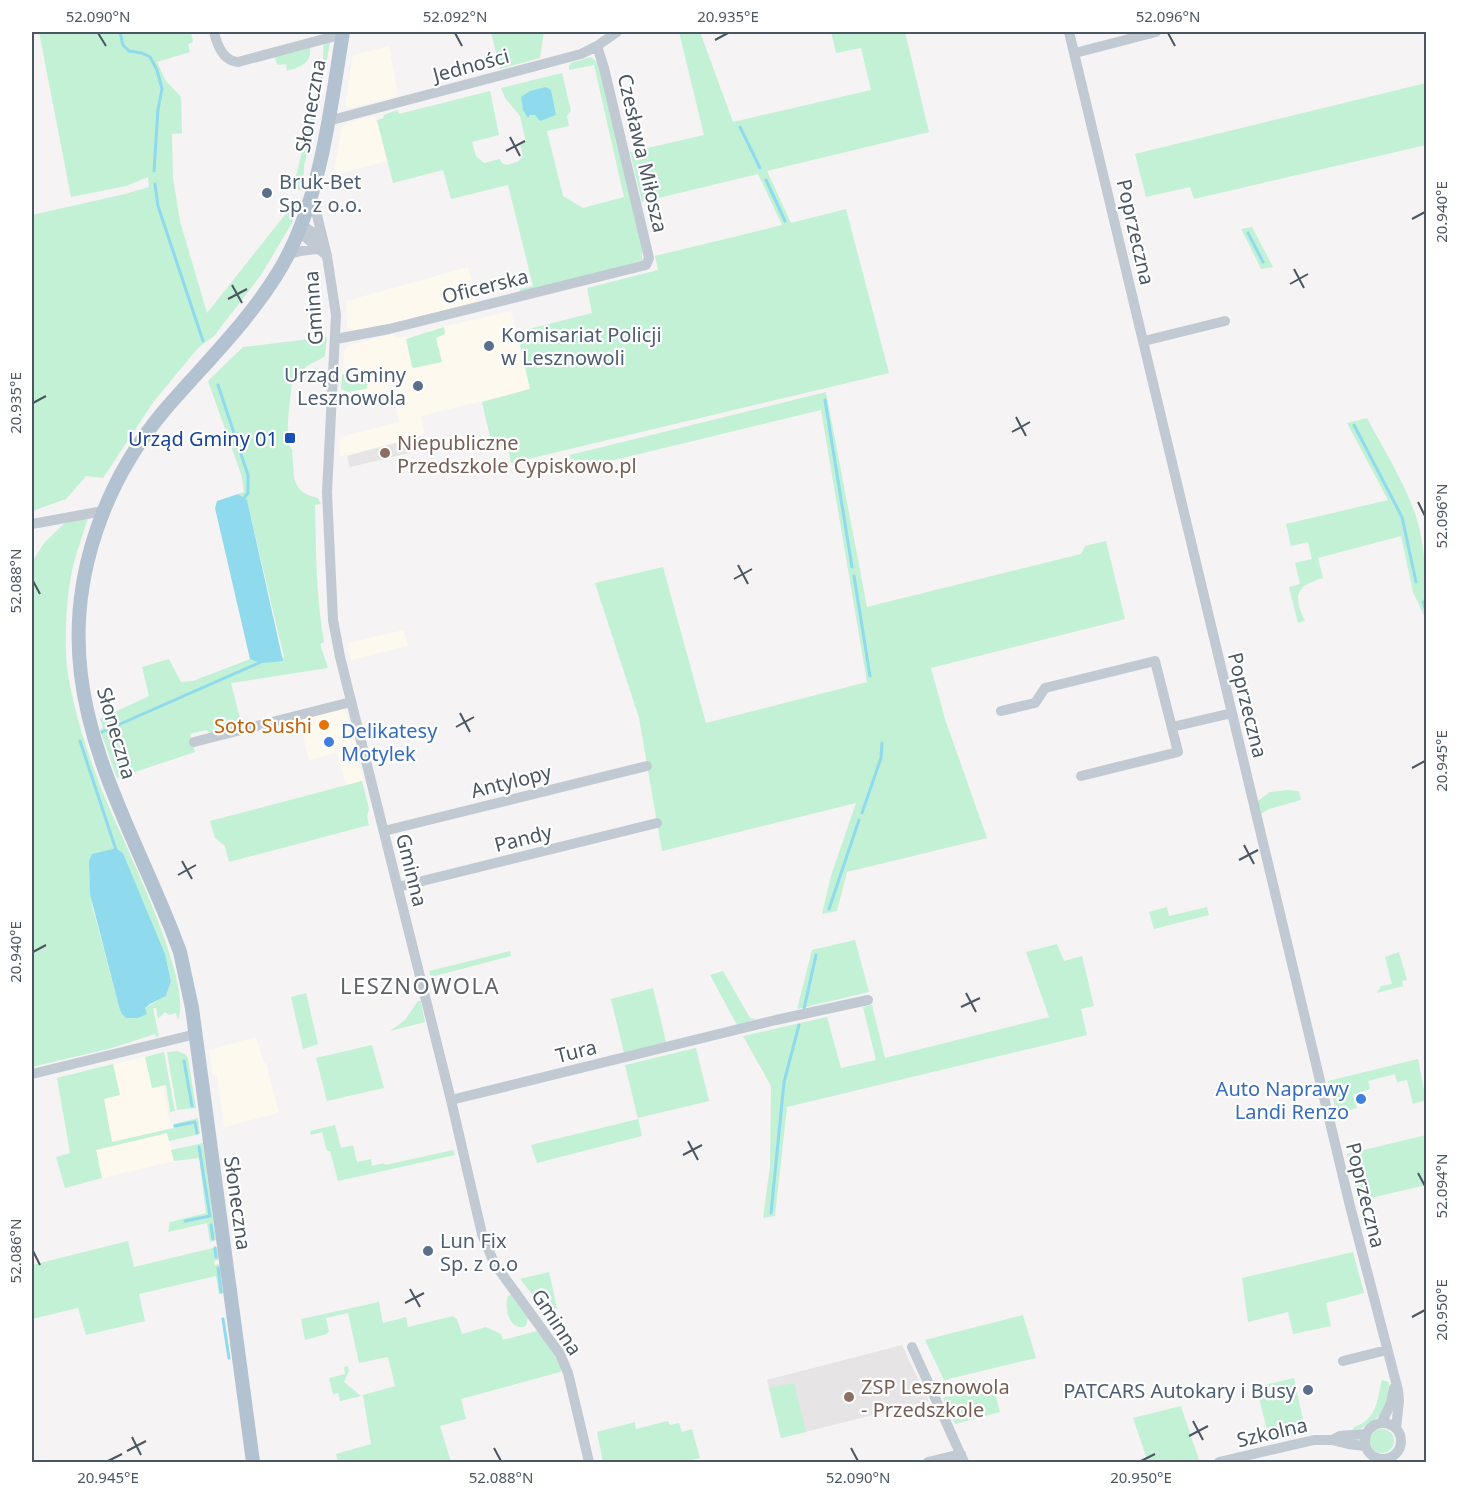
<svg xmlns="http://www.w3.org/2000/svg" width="1458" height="1494" viewBox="0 0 1458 1494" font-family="'Noto Sans',sans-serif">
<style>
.commercial{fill:#fdf9ef}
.education{fill:#e6e4e5}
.green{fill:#c3f1d5;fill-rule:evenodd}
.water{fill:#90daee}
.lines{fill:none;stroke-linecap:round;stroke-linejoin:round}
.stream{stroke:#90daee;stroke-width:3}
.minor{stroke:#c1cad2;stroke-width:10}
.major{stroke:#b3c2d1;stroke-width:14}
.ticks{fill:none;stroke:#4a5661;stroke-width:2}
.service-dot{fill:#5c6f8a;stroke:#fff;stroke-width:2}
.transit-dot{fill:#1a4fb4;stroke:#fff;stroke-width:2}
.education-dot{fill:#8d6e63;stroke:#fff;stroke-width:2}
.food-dot{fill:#e8710a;stroke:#fff;stroke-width:2}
.shop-dot{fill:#3f7fe0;stroke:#fff;stroke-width:2}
.labels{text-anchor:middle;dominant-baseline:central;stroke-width:4.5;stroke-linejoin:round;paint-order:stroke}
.street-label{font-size:20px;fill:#4a5661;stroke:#fff}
.service-label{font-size:20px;fill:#4e5e75;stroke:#fff;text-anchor:start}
.transit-label{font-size:20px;fill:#164399;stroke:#fff;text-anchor:end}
.education-label{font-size:20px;fill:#785e54;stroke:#fff;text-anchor:start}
.food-label{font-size:20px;fill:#c56008;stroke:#fff;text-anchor:end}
.shop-label{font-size:20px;fill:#366cbe;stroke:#fff;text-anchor:start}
.quarter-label{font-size:22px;letter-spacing:1.5px;fill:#5f6368;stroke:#fff}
.neatline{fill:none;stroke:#4a5661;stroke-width:2}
.ticks-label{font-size:15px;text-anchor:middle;fill:#4a5661}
</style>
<rect width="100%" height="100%" fill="#f5f3f3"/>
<!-- commercial -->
<path class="commercial" d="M389 46 398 96 349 108 345 106 353 55Z
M375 116 387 161 333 175 342 128 349 122Z
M468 267 477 302 359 332 347 327 346 301Z
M511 311 530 389 421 416 425 435 339 457 340 437 399 422 396 405 384 407 382 402 373 395 341 399 344 351 349 345 394 334 396 338 407 336 408 338 429 333V330Z
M404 630 408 646 351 660 348 643Z
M342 708 346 712 364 781 346 785 337 753 309 760 299 720Z
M256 1037 264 1063H266L279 1113 224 1127 217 1075 213 1076 209 1050Z
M145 1057 152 1087 163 1085 171 1128 112 1143 104 1098 120 1095 113 1064Z
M168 1133 174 1161 102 1178 95 1150Z"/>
<!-- education -->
<path class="education" d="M421 436 422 442 416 443 418 451 350 467 347 456Z
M902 1345 919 1381 913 1383 915 1390 923 1388 929 1401 781 1438 767 1380Z"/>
<!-- green -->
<path class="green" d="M39 32H191L193 42 188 44 190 52 157 62 166 81 181 97 182 133 172 134 173 178 180 221 207 313 288 211 291 200 299 204 292 223 261 275 214 336 198 348 154 401 103 478 86 476 66 499 32 511V215L125 194 149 187 148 177 126 186 71 197Z
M491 32H544L540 58 500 69Z
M679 32H700L733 122 871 90 861 48 836 53 831 32H905L929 132 767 171 791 223 846 209 889 373 511 463 508 447 493 450 482 402 530 389 517 332 592 313 587 288 658 270 655 256 782 225 758 174 642 202 630 152 704 135Z
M330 42 319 106 304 166 303 190 293 189 319 79C325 71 322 54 324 43Z
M310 47C312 64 300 67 287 71L286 64 277 65 275 57Z
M591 57 600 65 642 250V261L520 293V289L533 286 508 185 451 199 443 170 393 183 377 120 383 118 384 115 397 110 399 114 490 91 499 135 472 142 476 156 484 163 500 159 502 163 507 165 519 161 523 155 520 144 526 142 520 116 505 98 501 88 562 73 571 111 567 116 569 126 547 131 563 196 583 208 624 197 594 65 569 70V66L571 63Z
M1426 83V145L1194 199 1190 187 1146 197 1135 154Z
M1252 227 1273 267 1261 269 1241 229Z
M444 327 445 334 436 338 442 362 414 368 412 367 406 339Z
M327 337 325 356C313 365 304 362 299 379L292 383C291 397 283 440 292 450 295 475 289 492 318 498L321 504 315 505C316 551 316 597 324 642L320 644 328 668 231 683 242 726 212 734 206 730 190 734 195 752 117 778 100 730 103 727 100 719 149 696 142 667 169 659 181 682 193 681 250 659C262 666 272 661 284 657L247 501 238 494 244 492 242 477 208 381 243 347Z
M368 369 372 372 366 389 348 392 341 389 342 375Z
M826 392 867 607 1081 554 1085 546 1106 541 1125 619 931 668 946 722 987 838 847 872 837 911 822 914 831 876 856 803 662 851 639 718 595 583 663 567 706 723 867 682 821 410 573 470 570 455Z
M1367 418C1385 452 1407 486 1418 523 1426 554 1427 588 1426 620L1413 592 1401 536 1318 558 1323 578C1295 586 1293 596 1305 621L1298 623 1289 587 1300 584 1295 563 1312 559 1308 542 1291 546 1286 524 1388 500 1347 423Z
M88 518C83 534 77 550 73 566 66 595 63 651 69 680 76 719 89 757 103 793 121 838 194 981 178 1020L176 1013 169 1015 165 1012 158 1019 156 1008H153L159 1036 156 1037 155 1034 112 1048 32 1067V562L44 543 67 521ZM116 848 123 853 165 954 171 980 166 996 145 1008 119 1007 92 905V854Z
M362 781 369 809 367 817 369 825 229 862 225 846 215 838 210 821Z
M1287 790 1299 791 1301 800 1269 809 1261 814 1258 801 1270 792Z
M1167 907 1169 916 1207 907 1209 915 1154 929 1149 912Z
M855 940 869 992 797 1009 812 950Z
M1057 944 1064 961 1082 956 1094 1006 1081 1009 1087 1035 787 1107 775 1216 763 1218 770 1166 771 1086 743 1036 827 1017 841 1068 876 1060 863 1007 872 1005 885 1058 1049 1017 1026 952Z
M510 951 511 956 431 977 429 971Z
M1399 952 1407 980 1402 981 1403 986 1377 993 1381 986 1392 984 1385 957Z
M723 971 750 1018 756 1019 737 1025 710 975Z
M653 988 666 1042 624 1053 611 999Z
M306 993 318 1044 303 1049 291 997Z
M418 1001H421V1003L425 1022 390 1031 405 1020Z
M372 1045 384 1088 327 1101 316 1058Z
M696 1048 709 1101 638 1118 642 1136 537 1163 531 1145 638 1119 625 1065Z
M177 1051 185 1054 188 1058 196 1108 177 1110 167 1052Z
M164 1052 175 1111 170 1112 166 1085 152 1088 145 1057Z
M1418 1059 1426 1100 1413 1104 1407 1080 1397 1082 1395 1074 1368 1081 1370 1089 1353 1095 1357 1108 1337 1114 1328 1081Z
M113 1064 120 1095 104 1099 112 1142 174 1128 173 1124 198 1118 200 1134 169 1141 167 1133 96 1150 102 1178 65 1188 56 1157 70 1153 57 1078Z
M335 1125 341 1148 353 1145 357 1162 371 1159 372 1166 384 1163 385 1165 453 1150 455 1155 338 1181 330 1151H327L322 1132 311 1135 310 1131Z
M1426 1135V1185L1362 1200 1357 1199 1347 1154Z
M203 1143 216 1240 210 1242 207 1223 168 1232 170 1222 206 1213 199 1158 174 1161 171 1150Z
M128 1241 134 1267 217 1247 219 1259 214 1261 215 1265 220 1264 223 1293 219 1294 216 1276 139 1294 145 1321 86 1335 78 1308 32 1319V1265Z
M1353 1252 1364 1293 1326 1303 1331 1326 1293 1334 1288 1312 1248 1322 1242 1278Z
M549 1272 557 1308 545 1310 520 1279Z
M511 1295 528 1317 526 1326C509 1332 504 1308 508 1296Z
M379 1302 383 1323 406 1317 408 1327 453 1316 457 1319 462 1334 486 1327 501 1334 503 1340 537 1331 553 1351 562 1369 560 1372 461 1399 466 1419 440 1426 451 1462H338L336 1454 371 1444 363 1395 395 1386 388 1357 359 1363 348 1313 326 1318 329 1331 327 1334 305 1340 301 1319Z
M1023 1315 1036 1358 944 1380 925 1340Z
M348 1366 349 1371 344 1382 361 1396 340 1401 338 1393 333 1394 329 1378 345 1374 344 1367Z
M1294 1378 1306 1433 1270 1441 1256 1387Z
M1382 1380 1389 1382 1388 1399 1381 1415 1362 1428 1352 1431 1354 1427C1377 1420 1377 1400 1382 1380Z
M794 1383 806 1432 781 1438 769 1388Z
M993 1385 1000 1412 955 1424 943 1398Z
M1181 1406 1199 1460 1187 1462H1148L1133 1418Z
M668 1421 670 1425 679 1423 682 1432 692 1429 700 1458 682 1462H603L597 1432 635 1422 636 1429Z
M1370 1441a12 12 0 1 1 24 0a12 12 0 1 1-24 0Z"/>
<!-- water -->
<path class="water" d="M546 87 551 90 556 115 540 121 535 115H530L528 118 523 110 521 97 530 91Z
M238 494 247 500 283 661C272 662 260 665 250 659L215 508 217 501Z
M116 848 123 853 165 954 171 981 166 996 150 1004 145 1008 147 1014 138 1018H126L122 1014 119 1007 90 894 89 861 92 854Z"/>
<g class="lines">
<!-- stream -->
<path class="stream" d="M120 32 123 45 129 51 142 53 150 57 157 70 162 89 158 109 154 171
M740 127 760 168
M766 180 785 221
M155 184 158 206 203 341
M1248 233 1263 262
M218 385 248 475V493L244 498
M825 400 852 567
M1354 425 1402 517 1416 582
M854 576 870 676
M1423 602 1426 611
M102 732 261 662
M80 741 116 850
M862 813 881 758 882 743
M829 909 859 820
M804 1009 816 955
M184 1061 192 1106
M175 1126 195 1122 197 1133
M771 1213 784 1082 799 1025
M185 1221 210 1216 199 1147
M211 1225 213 1239
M215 1248 216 1257
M218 1268 221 1292
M223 1319 229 1358"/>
<!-- minor -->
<path class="minor" d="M214 32C217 45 223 61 238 62L343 34
M1069 32 1350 1206 1398 1390 1399 1401 1396 1428
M1075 53 1156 32
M328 121 581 54 597 46 617 32
M312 195 327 256 336 315 327 492 333 620 340 657 451 1100 482 1234 494 1263 560 1354 568 1373 589 1462
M323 239 306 228H300L303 235 327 256
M287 255 300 251 317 249
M336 339 389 329 646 265 649 258 604 68 597 46
M1144 341 1225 321
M32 524 103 511
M1001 711 1035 703 1045 688 1155 661 1178 752 1081 776
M1172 727 1232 713
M194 742 351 702
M384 831 647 766
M398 887 657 823
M32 1074 196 1034
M451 1100 776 1020 868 1000
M912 1347 964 1462
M1343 1361 1387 1350
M1382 1422 1391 1403 1394 1388
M1365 1441a18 18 0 1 1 36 0a18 18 0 1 1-36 0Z
M1332 1440 1348 1444 1365 1446
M928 1462 961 1454
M1219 1462 1314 1440H1332L1340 1436 1365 1434"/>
<!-- major -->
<path class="major" d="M253 1462 192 1008 180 952 172 931C139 847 92 765 81 675 69 580 103 484 163 412 204 364 250 321 282 266 322 195 330 110 343 32"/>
</g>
<!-- ticks -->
<path class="ticks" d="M98 33 106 46M455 33 462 46M1168 33 1175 46M715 40 728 33M510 137 520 156M506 151 525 141M1412 219 1425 212M1294 269 1304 288M1290 284 1308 274M232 285 242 303M228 299 247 289M33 403 46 396M1016 417 1026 436M1012 432 1030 422M1418 502 1425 516M738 565 748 584M734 579 752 569M33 581 40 594M460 713 470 732M456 727 474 717M1412 768 1425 761M1244 845 1254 864M1239 860 1258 850M182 861 192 879M178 875 196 865M33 952 46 945M966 993 976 1012M961 1007 980 998M688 1141 698 1160M683 1155 702 1145M1418 1173 1425 1186M33 1251 40 1265M410 1289 420 1307M405 1303 424 1293M1412 1317 1425 1310M1193 1421 1203 1440M1189 1436 1208 1426M132 1437 141 1455M494 1448 501 1461M851 1448 858 1461M127 1451 146 1441M108 1461 122 1454M1141 1461 1155 1454"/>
<!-- markers -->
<g class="service-dot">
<circle cx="267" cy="193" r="6"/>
<circle cx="489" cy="346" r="6"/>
<circle cx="418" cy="386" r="6"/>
<circle cx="428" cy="1251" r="6"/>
<circle cx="1308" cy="1390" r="6"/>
</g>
<rect class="transit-dot" x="284" y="432" width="12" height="12" rx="3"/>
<g class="education-dot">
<circle cx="385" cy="453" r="6"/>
<circle cx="849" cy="1397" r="6"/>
</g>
<circle class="food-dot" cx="324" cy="725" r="6"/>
<g class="shop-dot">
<circle cx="329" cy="742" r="6"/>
<circle cx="1361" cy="1099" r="6"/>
</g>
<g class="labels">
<!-- street labels -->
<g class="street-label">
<text transform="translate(471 65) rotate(-15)">Jedności</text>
<text transform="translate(310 106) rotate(-80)">Słoneczna</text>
<text transform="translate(643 153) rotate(77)">Czesława Miłosza</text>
<text transform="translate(1136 232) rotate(77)">Poprzeczna</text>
<text transform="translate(485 286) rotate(-14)">Oficerska</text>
<text transform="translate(313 308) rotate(-94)">Gminna</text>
<text transform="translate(1248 705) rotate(76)">Poprzeczna</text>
<text transform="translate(117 733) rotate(74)">Słoneczna</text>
<text transform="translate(511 781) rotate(-14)">Antylopy</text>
<text transform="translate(523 838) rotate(-14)">Pandy</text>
<text transform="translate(412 870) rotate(76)">Gminna</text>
<text transform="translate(576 1051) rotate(-14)">Tura</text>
<text transform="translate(1366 1195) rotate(76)">Poprzeczna</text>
<text transform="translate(238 1203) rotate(82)">Słoneczna</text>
<text transform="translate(557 1322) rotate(57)">Gminna</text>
<text transform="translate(1272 1432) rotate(-13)">Szkolna</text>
</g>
<!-- service labels -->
<g class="service-label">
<text x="279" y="181">Bruk-Bet<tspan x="279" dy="23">Sp. z o.o.</tspan></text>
<text x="501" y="334">Komisariat Policji<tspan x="501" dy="23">w Lesznowoli</tspan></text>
<text x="406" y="374" text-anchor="end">Urząd Gminy<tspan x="406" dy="23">Lesznowola</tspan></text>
<text x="440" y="1240">Lun Fix<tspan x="440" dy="23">Sp. z o.o</tspan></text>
<text x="1296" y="1390" text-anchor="end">PATCARS Autokary i Busy</text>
</g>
<!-- transit labels -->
<g class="transit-label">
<text x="278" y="438">Urząd Gminy 01</text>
</g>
<!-- education labels -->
<g class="education-label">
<text x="397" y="442">Niepubliczne<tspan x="397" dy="23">Przedszkole Cypiskowo.pl</tspan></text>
<text x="861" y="1386">ZSP Lesznowola<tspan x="861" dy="23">- Przedszkole</tspan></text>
</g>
<!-- food labels -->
<g class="food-label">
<text x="312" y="725">Soto Sushi</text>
</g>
<!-- shop labels -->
<g class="shop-label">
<text x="341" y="730">Delikatesy<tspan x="341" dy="23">Motylek</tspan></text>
<text x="1349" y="1088" text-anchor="end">Auto Naprawy<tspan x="1349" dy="23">Landi Renzo</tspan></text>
</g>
<!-- quarter labels -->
<g class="quarter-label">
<text x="420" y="985">LESZNOWOLA</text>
</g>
</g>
<!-- border -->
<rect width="1458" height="1494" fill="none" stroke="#ffffff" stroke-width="66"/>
<rect x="33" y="33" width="1392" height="1428" class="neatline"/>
<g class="ticks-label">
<text x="98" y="22">52.090°N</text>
<text x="455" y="22">52.092°N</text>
<text x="728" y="22">20.935°E</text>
<text x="1168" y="22">52.096°N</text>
<text transform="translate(1442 212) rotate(-90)" y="5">20.940°E</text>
<text transform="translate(16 403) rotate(-90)" y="5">20.935°E</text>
<text transform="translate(1442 516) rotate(-90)" y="5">52.096°N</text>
<text transform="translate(16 581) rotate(-90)" y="5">52.088°N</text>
<text transform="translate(1442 761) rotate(-90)" y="5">20.945°E</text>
<text transform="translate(16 952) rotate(-90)" y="5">20.940°E</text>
<text transform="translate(1442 1186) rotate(-90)" y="5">52.094°N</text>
<text transform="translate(16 1251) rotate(-90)" y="5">52.086°N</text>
<text transform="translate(1442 1310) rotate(-90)" y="5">20.950°E</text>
<text x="108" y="1483">20.945°E</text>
<text x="501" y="1483">52.088°N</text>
<text x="858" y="1483">52.090°N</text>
<text x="1141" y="1483">20.950°E</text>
</g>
</svg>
